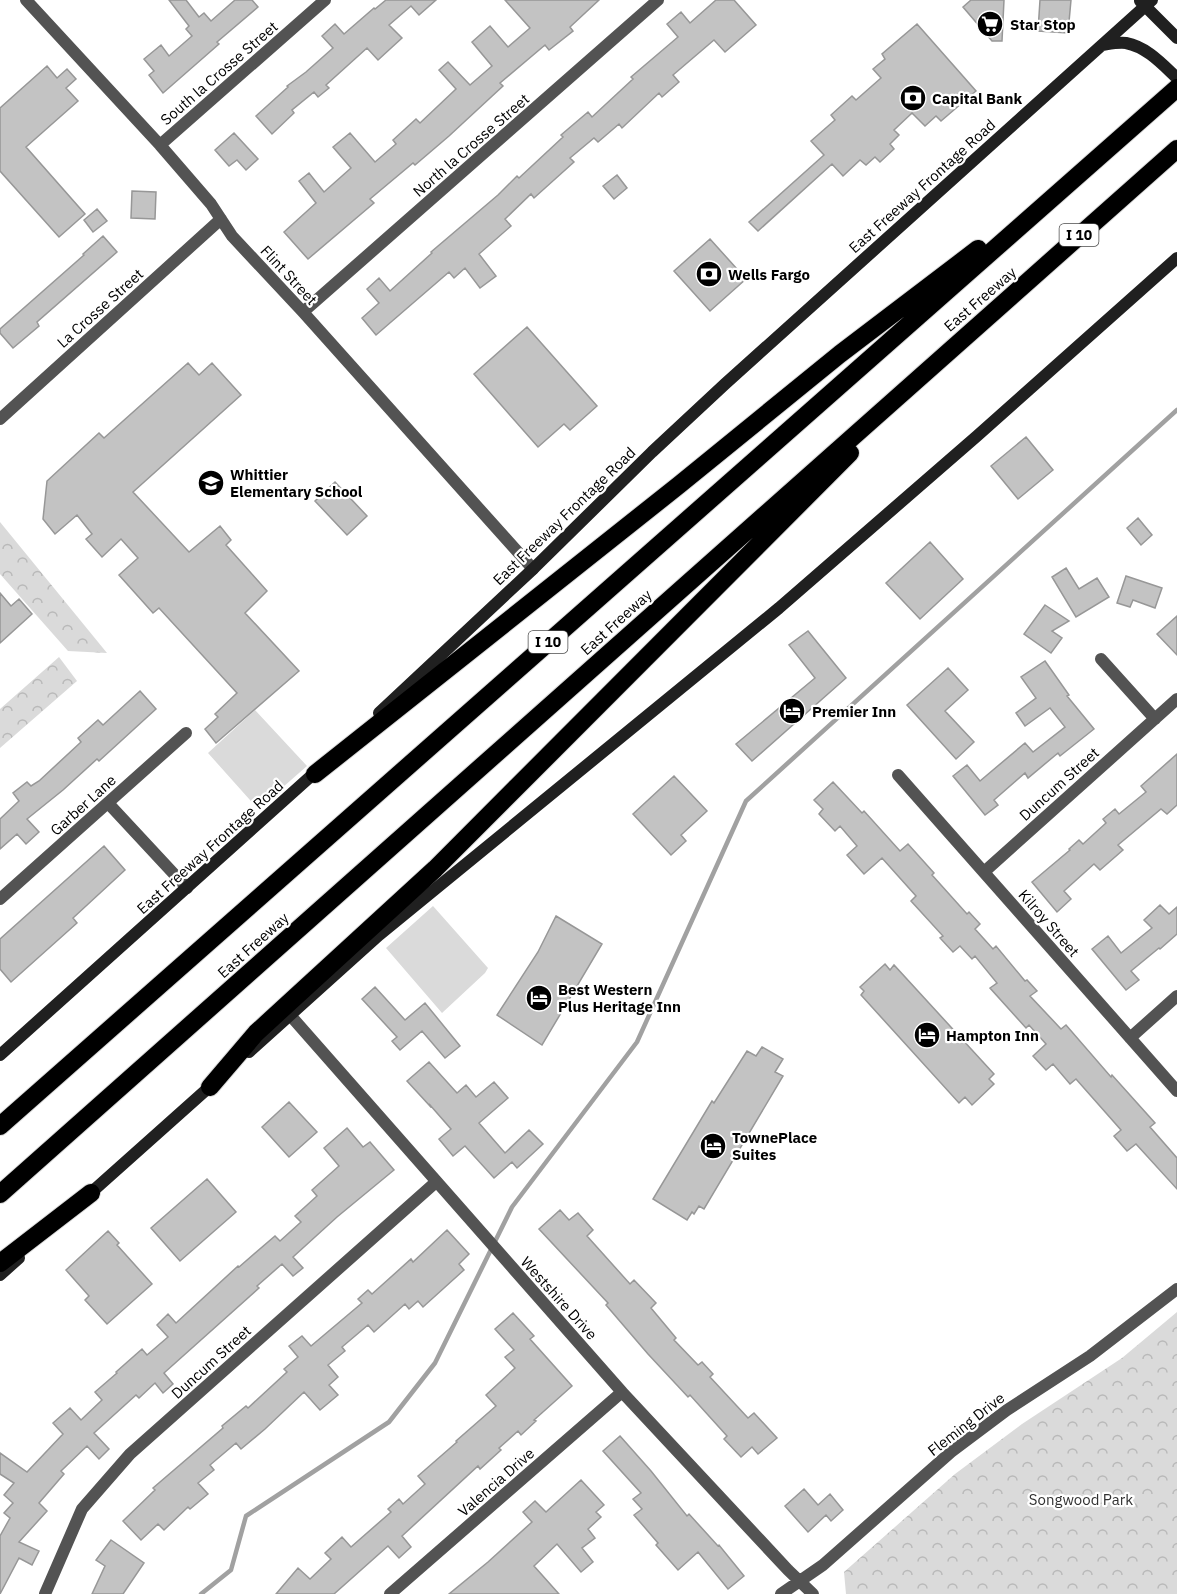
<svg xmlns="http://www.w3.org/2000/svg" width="1177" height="1594" viewBox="0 0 1177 1594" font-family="'IBM Plex Sans',sans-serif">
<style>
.green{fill:#dadada}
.park{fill:url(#park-crowns)}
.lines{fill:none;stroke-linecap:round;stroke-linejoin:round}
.stream{stroke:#a1a1a1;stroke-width:4.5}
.building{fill:#c3c3c3;stroke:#979797;stroke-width:1.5}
.motorway-casing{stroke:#dbdbdb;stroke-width:20}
.minor{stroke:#535353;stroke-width:12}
.secondary{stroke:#202020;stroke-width:12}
.motorway{stroke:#000;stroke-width:18}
.labels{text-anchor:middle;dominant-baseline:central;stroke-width:4.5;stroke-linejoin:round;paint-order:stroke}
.shield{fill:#fff;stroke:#4c4c4c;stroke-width:1.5}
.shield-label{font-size:14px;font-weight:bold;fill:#000}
.poi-label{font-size:15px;font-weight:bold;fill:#000;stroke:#fff;text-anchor:start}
.street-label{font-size:15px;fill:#000;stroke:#fff}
.park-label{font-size:15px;fill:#313131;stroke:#fff}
</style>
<defs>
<pattern id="park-crowns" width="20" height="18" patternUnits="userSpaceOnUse" patternTransform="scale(1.5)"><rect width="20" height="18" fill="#dadada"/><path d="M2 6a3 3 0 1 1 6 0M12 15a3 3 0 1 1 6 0" fill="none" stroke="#b9b9b9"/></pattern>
</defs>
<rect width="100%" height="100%" fill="#fff"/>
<!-- green -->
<path class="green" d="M255 710 307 766 258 809 208 753Z
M433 906 488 968 485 973 442 1013 386 948Z"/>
<!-- park -->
<path class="park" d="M0 522 107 653 68 651 0 574Z
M59 657 77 681 0 748V709Z
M1177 1312V1594H846L844 1572 955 1474 1022 1424 1122 1358Z"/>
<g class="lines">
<!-- stream -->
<path class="stream" d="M201 1594 231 1570 246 1516 389 1422 435 1363 512 1207 637 1042 746 801 1177 410"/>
</g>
<!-- building -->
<path class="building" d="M169 0H186L199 17 204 13 211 21 235 0H252L258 7 217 42 219 44 163 93 149 75 154 71 144 59 161 45 169 56 192 36 186 29 189 26Z
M386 0H436L419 15 411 6 389 25 402 38 378 60 367 48 326 85 329 88 318 97 314 92 292 110 294 113 272 134 256 116 288 87 287 86 306 72 333 48 322 36 335 24 344 34 374 8 375 9Z
M505 0H599L570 27 573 31 549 50 545 45 500 83 503 86 449 136 415 165 413 163 370 199 374 203 308 259 284 232 316 203 299 181 309 173 324 192 351 168 333 147 350 133 375 162 396 144 393 140 416 119 420 123 456 89 439 70 448 62 470 85 492 66 472 42 490 26 508 47 530 28Z
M716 0H734L756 25 725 52 714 40 673 75 679 82 662 97 659 93 622 128 619 124 598 142 594 138 570 158 574 162 534 198 531 194 505 219 511 226 479 254 496 276 480 288 465 268 454 278 449 272 376 335 362 318 379 303 367 289 379 278 390 291 432 253 431 252 498 195 517 176 519 178 563 137 561 135 588 112 592 117 633 79 631 77 678 37 667 24 681 12 690 23Z
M971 0H1004L1002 41H992L963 7Z
M1040 0H1071L1068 33 1038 31Z
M917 24 976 91 941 121 936 116 925 126 912 113 894 130 899 135 890 144 894 149 880 162 875 157 866 165 860 160 843 176 832 164 758 231 749 222 824 155 811 141 835 120 831 115 852 96 856 100 881 78 873 69 885 59 882 54Z
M47 66 57 78 67 69 76 79 66 88 78 101 26 147 85 214 59 237 0 171V108Z
M234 133 258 159 246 170 237 160 229 166 215 150Z
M617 175 627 188 614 199 603 186Z
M132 191 156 192 155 219 131 218Z
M97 209 107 221 93 232 84 220Z
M103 236 117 252 37 322 39 326 13 348 0 333V329L84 255 83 254Z
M710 239 746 279 710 311 674 271Z
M527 327 597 406 570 430 564 424 538 447 474 374Z
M188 363 199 375 212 363 241 395 133 492 189 552 220 526 231 540 226 545 267 591 245 613 299 671 216 743 205 729 218 717 215 714 237 693 159 608 153 613 119 575 138 558 121 539 102 557 86 539 92 534 77 515 55 534 43 519 47 481 99 433 104 438Z
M1026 437 1053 470 1018 499 991 466Z
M335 482 367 516 347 535 315 501Z
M1138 518 1152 535 1141 545 1127 528Z
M930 542 963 579 920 619 886 583Z
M1066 568 1079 589 1097 578 1109 597 1076 617 1052 577Z
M1126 576 1162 588 1155 608 1133 600 1130 607 1117 603Z
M0 593 11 606 19 599 32 614 0 643Z
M1045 605 1069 621 1052 631 1062 638 1051 653 1024 634Z
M1177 616V655L1157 634Z
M808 631 846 678 752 761 736 744 815 678 789 645Z
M1045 661 1069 695 1067 696 1094 729 1060 756 1058 753 1028 778 1025 773 994 800 998 805 985 815 953 776 967 765 980 781 1025 743 1033 752 1065 727 1050 708 1025 726 1016 713 1036 698 1021 677Z
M948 668 968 690 945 711 974 742 956 759 907 705Z
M140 691 156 709 99 761 97 759 63 790 27 819 39 832 26 844 17 834 0 849V819L19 801 13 793 27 782 31 786 39 781 81 742 78 738 98 720 103 725Z
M1177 754V805L1167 814 1161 809 1118 845 1123 850 1100 870 1094 864 1064 891 1071 899 1057 912 1032 882 1070 850 1069 849 1079 840 1083 844 1106 823 1103 819 1115 809 1119 814 1146 792 1141 786Z
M674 776 707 811 681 835 686 841 671 855 633 814Z
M833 782 862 813 864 811 900 851 908 844 934 873 932 875 967 914 969 912 980 924 975 929 993 949 996 946 1025 981 1027 980 1037 991 1030 996 1061 1029 1066 1025 1111 1077 1112 1075 1155 1123 1150 1127 1177 1158V1189L1136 1144 1127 1151 1114 1136 1121 1130 1076 1079 1070 1084 1053 1064 1046 1070 1033 1056 1046 1044 1029 1025 1026 1028 990 988 997 983 975 956 972 959 960 946 953 952 940 938 943 936 911 901 916 896 882 858 864 874 847 855 857 846 840 826 835 831 819 814 823 809 814 800Z
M104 846 125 870 73 918 77 923 11 982 0 969V939Z
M1160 905 1169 914 1177 907V934L1160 949 1159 948 1131 971 1139 980 1126 990 1092 949 1108 936 1121 953 1152 928 1144 920Z
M556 916 602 944 542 1045 497 1015 538 952Z
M885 964 890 970 894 965 994 1074 989 1079 994 1084 972 1105 965 1097 959 1103 861 995 864 991 860 987Z
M375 987 405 1020 425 1003 460 1046 445 1058 422 1031 400 1050 392 1041 397 1037 362 999Z
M762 1047 783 1059 775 1072 783 1076 704 1209 699 1206 694 1214 692 1212 687 1220 653 1199 712 1101 714 1103 747 1051 756 1056Z
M429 1062 457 1093 466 1085 476 1097 494 1082 508 1098 479 1123 505 1153 529 1130 543 1144 517 1168 512 1162 494 1178 465 1146 453 1156 439 1139 451 1129 430 1105V1106L407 1081Z
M289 1102 317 1132 289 1157 262 1127Z
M347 1128 363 1147 370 1142 394 1170 337 1217 293 1257 303 1268 293 1276 282 1264 257 1286 259 1288 164 1373 173 1384 163 1393 155 1383 139 1398 136 1395 94 1433 109 1449 99 1459 87 1446 61 1471 64 1474 39 1503 47 1511 19 1542 39 1551 32 1565 19 1558 0 1594V1536L10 1518 4 1513 13 1503 4 1495 14 1483 0 1474V1453L27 1472 63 1434 53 1423 70 1408 81 1420 102 1400 95 1392 117 1373 116 1372 142 1349 147 1355 168 1337 157 1325 168 1314 176 1323 238 1266 239 1267 275 1236 280 1241 301 1222 295 1216 317 1196 312 1190 339 1166 324 1148Z
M207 1179 236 1212 180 1261 151 1228Z
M560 1210 569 1220 578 1213 593 1230 587 1236 630 1284 634 1280 656 1303 651 1308 676 1338 674 1340 698 1365 702 1362 713 1374 710 1377 748 1418 754 1413 777 1438 758 1454 752 1447 741 1457 724 1439 727 1436 690 1395 688 1397 648 1354 606 1305 608 1303 539 1229Z
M447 1230 469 1254 459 1264 464 1270 423 1307 418 1301 409 1309 405 1304 374 1332 368 1325 342 1347 345 1351 328 1365 338 1377 329 1385 338 1395 320 1410 304 1392 265 1429 241 1449 236 1443 210 1465 214 1470 198 1483 208 1494 190 1509 188 1507 164 1530 158 1524 141 1540 123 1521 155 1490 153 1488 223 1428 222 1426 246 1406 248 1408 287 1372 284 1369 298 1357 289 1346 302 1336 311 1346 362 1303 358 1299 368 1290 372 1294 411 1259 413 1262Z
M108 1231 119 1243 117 1245 152 1284 107 1324 85 1300 89 1296 66 1270Z
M513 1313 534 1336 530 1339 572 1386 534 1420 536 1421 521 1435 518 1431 499 1448 501 1450 480 1469 478 1466 402 1536 411 1547 399 1558 388 1546 334 1594H276L298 1568 310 1579 331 1559 325 1553 342 1537 351 1547 391 1512 388 1509 399 1499 403 1504 425 1484 418 1476 457 1442 456 1441 496 1406 486 1395 515 1368 505 1357 514 1350 495 1329Z
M620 1436 651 1471 687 1516 689 1514 718 1546 719 1545 744 1576 728 1589 698 1552 678 1570 656 1545 658 1543 634 1515 642 1509 633 1499 641 1493 603 1451Z
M581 1480 604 1505 596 1512 601 1517 588 1529 595 1538 582 1548 593 1562 581 1572 557 1544 534 1566 559 1594H449L488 1562 532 1522 523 1512 535 1501 546 1512Z
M804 1489 818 1505 830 1494 843 1510 831 1521 826 1515 808 1532 785 1506Z
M111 1540 144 1563 123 1594H92L105 1566 96 1560Z"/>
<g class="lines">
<defs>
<path id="motorway" d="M315 774 679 485 840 354 978 249
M210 1087 256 1033 435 869 850 453
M0 1126 1177 88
M0 1194 1177 149
M0 1263 91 1193"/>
</defs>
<!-- motorway casing -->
<use href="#motorway" class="motorway-casing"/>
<!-- minor -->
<path class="minor" d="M26 0 160 145 211 204 232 236 303 312 533 569
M160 145 325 0
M303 312 658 0
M0 419 221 219
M1101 659 1155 719
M898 775 1177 1091
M108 803 187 888
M984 872 1177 699
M0 899 186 733
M290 1015 622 1392 788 1570 813 1594
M1130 1038 1177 996
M45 1594 82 1509 130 1454 436 1182
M390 1594 622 1392
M781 1594 823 1565 951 1452 1007 1410 1090 1356 1177 1289"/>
<!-- secondary -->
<path class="secondary" d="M1140 1 1177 38
M1102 45C1109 44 1118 42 1126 43 1147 47 1162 64 1177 78
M379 713 533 569 652 452 725 384 1152 0
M249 1052 379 935 779 608 977 436 1177 258
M0 1055 320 768
M85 1198 215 1082
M0 1275 19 1258"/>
<!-- motorway -->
<use href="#motorway" class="motorway"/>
</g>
<!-- icons -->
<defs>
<symbol id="supermarket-disc" viewBox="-11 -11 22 22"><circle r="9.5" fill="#000" stroke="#fff"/><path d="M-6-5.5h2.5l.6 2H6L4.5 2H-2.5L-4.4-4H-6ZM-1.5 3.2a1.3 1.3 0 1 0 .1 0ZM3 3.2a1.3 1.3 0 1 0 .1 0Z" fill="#fff"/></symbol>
<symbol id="bank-disc" viewBox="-11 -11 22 22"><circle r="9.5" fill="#000" stroke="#fff"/><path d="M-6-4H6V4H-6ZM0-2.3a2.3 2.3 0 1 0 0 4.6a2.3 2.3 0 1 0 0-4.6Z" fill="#fff"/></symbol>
<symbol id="school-disc" viewBox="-11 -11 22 22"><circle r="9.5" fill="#000" stroke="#fff"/><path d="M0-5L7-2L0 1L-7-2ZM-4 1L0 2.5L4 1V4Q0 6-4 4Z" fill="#fff"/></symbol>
<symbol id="hotel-disc" viewBox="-11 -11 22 22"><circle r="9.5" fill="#000" stroke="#fff"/><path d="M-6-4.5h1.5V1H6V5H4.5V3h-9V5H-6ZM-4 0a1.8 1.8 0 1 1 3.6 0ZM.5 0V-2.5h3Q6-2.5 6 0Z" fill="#fff"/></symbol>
</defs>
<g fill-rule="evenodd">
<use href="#supermarket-disc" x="975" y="9" width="30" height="30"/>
<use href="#bank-disc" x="898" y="83" width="30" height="30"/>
<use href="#bank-disc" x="694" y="259" width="30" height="30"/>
<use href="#school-disc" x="196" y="468" width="30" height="30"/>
<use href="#hotel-disc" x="777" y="696" width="30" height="30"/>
<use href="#hotel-disc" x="524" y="983" width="30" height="30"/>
<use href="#hotel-disc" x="912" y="1020" width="30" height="30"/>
<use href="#hotel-disc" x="698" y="1131" width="30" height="30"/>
</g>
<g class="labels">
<!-- shield labels -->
<g class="shield">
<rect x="1059.5" y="224" width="39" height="22" rx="4.5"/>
<rect x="528.5" y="631" width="39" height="22" rx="4.5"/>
</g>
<g class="shield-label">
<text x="1079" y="235">I 10</text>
<text x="548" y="642">I 10</text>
</g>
<!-- poi labels -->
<g class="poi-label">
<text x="1010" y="24">Star Stop</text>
<text x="932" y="98">Capital Bank</text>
<text x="728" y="274">Wells Fargo</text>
<text x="230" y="474">Whittier<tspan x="230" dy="17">Elementary School</tspan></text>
<text x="812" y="711">Premier Inn</text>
<text x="558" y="989">Best Western<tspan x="558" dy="17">Plus Heritage Inn</tspan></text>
<text x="946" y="1035">Hampton Inn</text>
<text x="732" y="1137">TownePlace<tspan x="732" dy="17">Suites</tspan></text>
</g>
<!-- street labels -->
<g class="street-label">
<text transform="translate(219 73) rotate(-41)">South la Crosse Street</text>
<text transform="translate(471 145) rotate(-41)">North la Crosse Street</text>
<text transform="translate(922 186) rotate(-42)">East Freeway Frontage Road</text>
<text transform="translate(289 275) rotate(47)">Flint Street</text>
<text transform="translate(980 299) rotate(-41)">East Freeway</text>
<text transform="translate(100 308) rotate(-42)">La Crosse Street</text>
<text transform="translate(564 516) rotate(-44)">East Freeway Frontage Road</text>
<text transform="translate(616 622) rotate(-42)">East Freeway</text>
<text transform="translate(1059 784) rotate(-42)">Duncum Street</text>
<text transform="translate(83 805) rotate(-42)">Garber Lane</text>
<text transform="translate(210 847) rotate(-42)">East Freeway Frontage Road</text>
<text transform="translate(1049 923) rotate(49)">Kilroy Street</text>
<text transform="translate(253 945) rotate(-42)">East Freeway</text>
<text transform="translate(559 1298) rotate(48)">Westshire Drive</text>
<text transform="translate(211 1362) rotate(-42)">Duncum Street</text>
<text transform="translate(966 1424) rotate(-38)">Fleming Drive</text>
<text transform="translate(496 1482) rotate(-41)">Valencia Drive</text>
</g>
<!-- park labels -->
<g class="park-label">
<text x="1081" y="1499">Songwood Park</text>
</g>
</g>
</svg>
